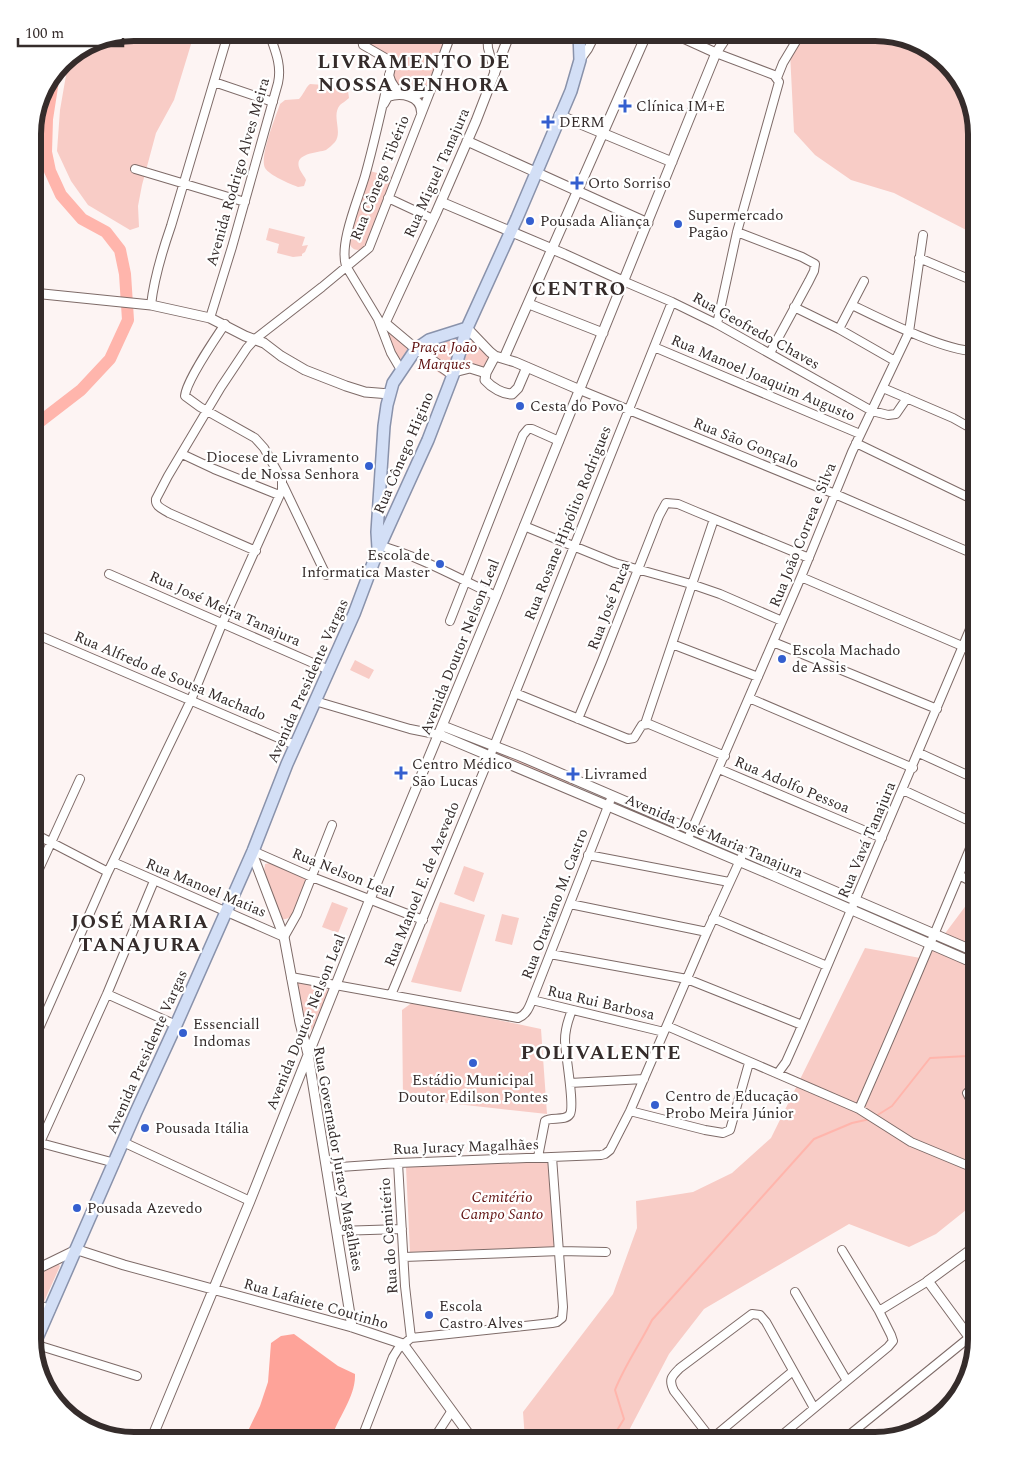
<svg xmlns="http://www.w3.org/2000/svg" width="1009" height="1473" viewBox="0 0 1009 1473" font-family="Spectral,serif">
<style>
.green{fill:#f8ccc6}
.forest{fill:#fea399}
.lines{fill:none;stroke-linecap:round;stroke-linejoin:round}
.stream{stroke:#ffb5ac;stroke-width:2}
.river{stroke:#ffb5ac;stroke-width:12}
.minor-casing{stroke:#7e6b68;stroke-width:10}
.tertiary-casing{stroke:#7e6b68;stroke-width:11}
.primary-casing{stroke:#8992ab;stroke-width:14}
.minor{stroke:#fff;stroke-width:8}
.tertiary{stroke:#fff;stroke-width:9}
.primary{stroke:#d3dff6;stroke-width:11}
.poi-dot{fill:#345fcf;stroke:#fff;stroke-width:2}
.labels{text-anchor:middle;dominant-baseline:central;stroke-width:4.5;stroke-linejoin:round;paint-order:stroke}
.poi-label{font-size:15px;fill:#352c2b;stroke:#fff;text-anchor:start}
.street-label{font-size:15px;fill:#352c2b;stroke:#fff}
.park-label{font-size:15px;font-style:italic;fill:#5e0f0e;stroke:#fff}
.district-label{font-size:20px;font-weight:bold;letter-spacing:1px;fill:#352c2b;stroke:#fff}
.rim{fill:none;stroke:#352c2b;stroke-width:6}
</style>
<rect width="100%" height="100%" fill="#fdf4f3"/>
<!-- green -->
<path class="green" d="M134 33H189L192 41 174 100 156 133 142 185 138 206 139 227 130 230 88 205 71 181 57 151 60 110 69 58 95 40Z
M362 33H449L433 85 415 95 393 85 390 63 367 49Z
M789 33H881L926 46 963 83 976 134V235L894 193 851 180 815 155 794 132Z
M310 84 324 85 348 91 349 98C346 101 342 103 340 105 331 116 343 131 335 142 332 145 329 148 326 150 317 153 292 153 300 170 302 174 305 177 306 180L304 186 298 187C290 184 269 175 265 168 259 157 276 116 280 104L285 100 299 99C304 94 305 88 310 84Z
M366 170 396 178 370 245C362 251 352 253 349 242Z
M269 228 305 237 302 246 308 245 305 252 302 254V256L293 257 277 253 279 244 266 240Z
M387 324 412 351 400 364 382 328Z
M462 330 493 356 482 368 479 367 448 379 415 356 417 346Z
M355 660 374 670 369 679 350 670Z
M497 751 574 784 572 787 495 755Z
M270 863 307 878V882C303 893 295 923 281 919L264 871 265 864Z
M464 866 484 873 474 902 454 894Z
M976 892V1202L936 1234 909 1247 849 1224 704 1309 669 1354 624 1440H525L523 1412 613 1294 637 1228 636 1201 693 1192 732 1173 771 1138 865 948 926 959Z
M332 902 348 908 338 933 322 927Z
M440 902 485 915 461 992 411 982Z
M502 914 519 918 512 945 495 941Z
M298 982 326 986 328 991C325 1005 321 1022 309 1032L306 1029 297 985Z
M413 1002 541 1029 547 1114 403 1098 402 1010Z
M551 1161 556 1247 410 1252 406 1167Z
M58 1264 60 1266 43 1304 33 1300V1276Z"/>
<!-- forest -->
<path class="forest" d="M294 1334 338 1366 355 1374C356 1397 337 1418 331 1440H259L246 1435 260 1406 268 1382 271 1343 281 1336Z"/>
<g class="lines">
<!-- stream -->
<path class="stream" d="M876 1116 892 1106 930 1058 968 1056 976 1039
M611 1440 624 1419 615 1390C625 1365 640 1344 652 1320L814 1139 852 1123 870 1119"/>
<!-- river -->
<path class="river" d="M33 427 81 390 110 359 128 320 125 274 120 250 106 232 82 219 61 195 50 171 46 152 47 119 54 74"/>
<defs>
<path id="minor" d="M361 33 363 45 389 60 391 67C383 104 375 140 365 176 358 200 339 243 346 266L378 319 391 353 401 370
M487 33 488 48 495 73
M716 53 774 75 779 82 737 232 717 324
M580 60 588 49 596 33
M389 75C394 96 414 100 430 89
M777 78 783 63 801 33
M214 82 273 102
M384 104 388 97C400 93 421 95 421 112
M135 169 245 202
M388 198 433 219
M737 232 802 257 815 264 814 271 809 281 770 353
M919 258 976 282
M623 281 672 302 717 324 872 411 888 415 896 414 907 398
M151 305C154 278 162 252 171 226L226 41 232 33
M852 305C881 319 946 352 976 351
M794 307 839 329 895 361
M210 318 232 247 278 83C282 65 275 50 269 33
M839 329 864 281
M654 347 860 434
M883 388 953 418 976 431
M580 390 835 494 976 555
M856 443 976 501
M182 454 214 469 279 495
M283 485 326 575
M524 526 615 563 691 584 720 594 782 621
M378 545C419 556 458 578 496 596
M256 551 169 513C163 509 155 507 156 499L168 476 221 387 247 348 255 339 322 287 369 248 435 79 449 40V33
M109 574 329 670
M801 577 976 652
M450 621 523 435 528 429H532L559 441
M33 633 295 745
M773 642 937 709
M672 644 758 677
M515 693 628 739 634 738 642 725 649 724 725 756
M749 698 913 768
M315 701 410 729 440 735
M578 719 602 661 659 516 666 503 678 504 697 512 809 558
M645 724 714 519
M919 753 976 779
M719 769 882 838
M903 790 976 824
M33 833 108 872
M690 834 801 577 852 452 909 332 923 235
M253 851 312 877 423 920
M588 855 729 882
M113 862 284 937 297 914 332 825
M959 875 976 884
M33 882 80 779
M570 904 707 932
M713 918 827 966
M550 954 687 979 802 1025
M291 977 518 1018C526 1015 529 1008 532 1000L612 796
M107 994 176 1025
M391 995 490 756 672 302
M532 1000 664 1032
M667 1026 859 1109 911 1142 976 1169
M33 1042 108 872 191 700 222 624 282 490V480L264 448 255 438 200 407 185 396C186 381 215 339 225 324
M778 1073 786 1062 798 1035 976 615
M570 1083 644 1079
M976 1100 969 1097 967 1093 976 1084
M859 1109C899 1018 938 926 976 834
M630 1111 705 1130 723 1133 730 1130 749 1063
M33 1141 115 1163
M123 1142 250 1201
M538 1157 545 1121C551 1116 565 1122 570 1114 575 1105 565 1054 565 1040 565 1030 568 1020 572 1010
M33 1158 107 994 154 881
M398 1163 405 1286 411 1338
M326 1168 398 1163 601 1155 605 1154 610 1150 630 1111 707 932 741 858
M337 1231 402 1229
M404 1257 560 1251 606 1252
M795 1292 847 1381
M879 1311 928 1281
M34 1344 137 1376
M81 1425 131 1440
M361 1440 393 1357 398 1349 411 1338 552 1323 557 1322 562 1318 563 1307 552 1157
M433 1440 451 1412
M710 1440 793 1371
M712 1440 674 1391C668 1379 672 1376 680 1368L752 1314 760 1315 766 1322 814 1408
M776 1440 888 1347 893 1341 891 1335 879 1311 842 1250
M843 1440 976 1332"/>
<path id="tertiary" d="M672 33 716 53
M559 115 672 162
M467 141 648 223
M441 202 564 254 623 281
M33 293 151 305 210 318 245 336 264 343 281 356 305 370 346 386 365 392 390 394
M529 304 603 333
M467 328 490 352 495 356
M504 358 647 33
M527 367 518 388 512 394C503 394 492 388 485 380L486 373 495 356 515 362 580 390
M454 372 470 368 486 373
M453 375 416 349 385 323 436 213 476 121 510 33
M443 726 520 756 976 952
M440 735 774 876 976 964
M252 853 284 937 300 1023 308 1054 352 1327
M33 1271 74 1251H81L124 1265 352 1327 403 1344 473 1440
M33 1303 50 1310
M975 1345 928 1281 976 1246
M151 1440 250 1201 370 899 496 596 698 97 716 53 729 33"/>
<path id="primary" d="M378 548 377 532 384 426 387 405 393 383 416 349 429 340 467 328
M34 1345 136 1112 176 1025 253 851 287 764 354 614 378 550 428 440 453 375 467 328 517 218 571 91 580 60 579 33"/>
</defs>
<!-- minor casing -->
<use href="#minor" class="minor-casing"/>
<!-- tertiary casing -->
<use href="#tertiary" class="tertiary-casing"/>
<!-- primary casing -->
<use href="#primary" class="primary-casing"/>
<!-- minor -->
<use href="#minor" class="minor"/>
<!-- tertiary -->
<use href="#tertiary" class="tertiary"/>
<!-- primary -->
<use href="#primary" class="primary"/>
</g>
<!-- markers -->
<g class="poi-dot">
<path d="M622.5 98.5h5v5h5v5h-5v5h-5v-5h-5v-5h5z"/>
<path d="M545.5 114.5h5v5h5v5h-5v5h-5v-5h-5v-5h5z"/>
<path d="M574.5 175.5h5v5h5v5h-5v5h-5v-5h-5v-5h5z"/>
<circle cx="530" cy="221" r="5"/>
<circle cx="678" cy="224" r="5"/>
<circle cx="520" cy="406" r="5"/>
<circle cx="369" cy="466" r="5"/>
<circle cx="440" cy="564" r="5"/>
<circle cx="782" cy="659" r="5"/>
<path d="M398.5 765.5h5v5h5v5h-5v5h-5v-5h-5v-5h5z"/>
<path d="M570.5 766.5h5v5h5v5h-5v5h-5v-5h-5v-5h5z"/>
<circle cx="183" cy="1033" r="5"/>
<circle cx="473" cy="1063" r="5"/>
<circle cx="655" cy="1105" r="5"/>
<circle cx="145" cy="1128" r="5"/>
<circle cx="77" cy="1208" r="5"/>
<circle cx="429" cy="1315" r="5"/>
</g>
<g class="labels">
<!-- poi labels -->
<g class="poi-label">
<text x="636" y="106">Clínica IM+E</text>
<text x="559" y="122">DERM</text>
<text x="588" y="183">Orto Sorriso</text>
<text x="688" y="215">Supermercado<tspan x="688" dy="17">Pagão</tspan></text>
<text x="540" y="221">Pousada Aliança</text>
<text x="530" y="406">Cesta do Povo</text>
<text x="359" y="457" text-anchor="end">Diocese de Livramento<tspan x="359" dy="17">de Nossa Senhora</tspan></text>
<text x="430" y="555" text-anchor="end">Escola de<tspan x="430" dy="17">Informatica Master</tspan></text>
<text x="792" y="650">Escola Machado<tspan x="792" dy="17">de Assis</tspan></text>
<text x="412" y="764">Centro Médico<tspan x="412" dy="17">São Lucas</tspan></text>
<text x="584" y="774">Livramed</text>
<text x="193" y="1024">Essenciall<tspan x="193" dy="17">Indomas</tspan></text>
<text x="473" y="1080" text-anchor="middle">Estádio Municipal<tspan x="473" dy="17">Doutor Edilson Pontes</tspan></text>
<text x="665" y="1096">Centro de Educação<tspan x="665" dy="17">Probo Meira Júnior</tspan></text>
<text x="155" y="1128">Pousada Itália</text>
<text x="87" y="1208">Pousada Azevedo</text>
<text x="439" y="1306">Escola<tspan x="439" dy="17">Castro Alves</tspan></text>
</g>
<!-- street labels -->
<g class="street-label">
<text transform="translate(238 172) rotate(-74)">Avenida Rodrigo Alves Meira</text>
<text transform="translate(437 173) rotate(-66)">Rua Miguel Tanajura</text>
<text transform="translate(380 178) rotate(-68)">Rua Cônego Tibério</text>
<text transform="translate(756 331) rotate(29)">Rua Geofredo Chaves</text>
<text transform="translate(763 378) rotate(23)">Rua Manoel Joaquim Augusto</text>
<text transform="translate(746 443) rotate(22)">Rua São Gonçalo</text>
<text transform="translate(404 453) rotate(-67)">Rua Cônego Higino</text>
<text transform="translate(568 523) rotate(-68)">Rua Rosane Hipólito Rodrigues</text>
<text transform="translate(803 535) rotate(-68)">Rua João Correa e Silva</text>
<text transform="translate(609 606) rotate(-69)">Rua José Puca</text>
<text transform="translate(225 609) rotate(24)">Rua José Meira Tanajura</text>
<text transform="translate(460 647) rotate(-68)">Avenida Doutor Nelson Leal</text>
<text transform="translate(170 676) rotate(23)">Rua Alfredo de Sousa Machado</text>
<text transform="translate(308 681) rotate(-66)">Avenida Presidente Vargas</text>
<text transform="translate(792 785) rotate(23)">Rua Adolfo Pessoa</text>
<text transform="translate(714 836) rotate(23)">Avenida José Maria Tanajura</text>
<text transform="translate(867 840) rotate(-67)">Rua Vavá Tanajura</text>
<text transform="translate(343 873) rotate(22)">Rua Nelson Leal</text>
<text transform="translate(422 884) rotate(-68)">Rua Manoel E. de Azevedo</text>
<text transform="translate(206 888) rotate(23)">Rua Manoel Matias</text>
<text transform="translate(555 904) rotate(-69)">Rua Otaviano M. Castro</text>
<text transform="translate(601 1003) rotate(13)">Rua Rui Barbosa</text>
<text transform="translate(306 1022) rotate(-68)">Avenida Doutor Nelson Leal</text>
<text transform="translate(147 1052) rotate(-66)">Avenida Presidente Vargas</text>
<text transform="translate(466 1147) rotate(-2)">Rua Juracy Magalhães</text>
<text transform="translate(338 1159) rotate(80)">Rua Governador Juracy Magalhães</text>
<text transform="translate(389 1236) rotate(-94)">Rua do Cemitério</text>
<text transform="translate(316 1304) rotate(16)">Rua Lafaiete Coutinho</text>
</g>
<!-- park labels -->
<g class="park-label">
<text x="444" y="347">Praça João<tspan x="444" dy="17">Marques</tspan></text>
<text x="502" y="1197">Cemitério<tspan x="502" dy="17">Campo Santo</tspan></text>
</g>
<!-- district labels -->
<g class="district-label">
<text x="414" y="62">LIVRAMENTO DE<tspan x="414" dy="23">NOSSA SENHORA</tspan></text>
<text x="579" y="289">CENTRO</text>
<text x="140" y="922">JOSÉ MARIA<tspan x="140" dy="23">TANAJURA</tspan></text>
<text x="601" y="1053">POLIVALENTE</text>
</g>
</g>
<!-- crop -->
<path d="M0 0H1009V1473H0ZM134 41H875A93 93 0 0 1 968 134V1339A93 93 0 0 1 875 1432H134A93 93 0 0 1 41 1339V134A93 93 0 0 1 134 41Z" fill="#fff" fill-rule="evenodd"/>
<path class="rim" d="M134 41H875A93 93 0 0 1 968 134V1339A93 93 0 0 1 875 1432H134A93 93 0 0 1 41 1339V134A93 93 0 0 1 134 41Z"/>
<!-- scale -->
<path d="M18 38v8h105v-8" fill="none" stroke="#352c2b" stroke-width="2.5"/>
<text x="25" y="38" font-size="15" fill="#352c2b" stroke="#ffffff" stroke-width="4" paint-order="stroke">100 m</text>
</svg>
